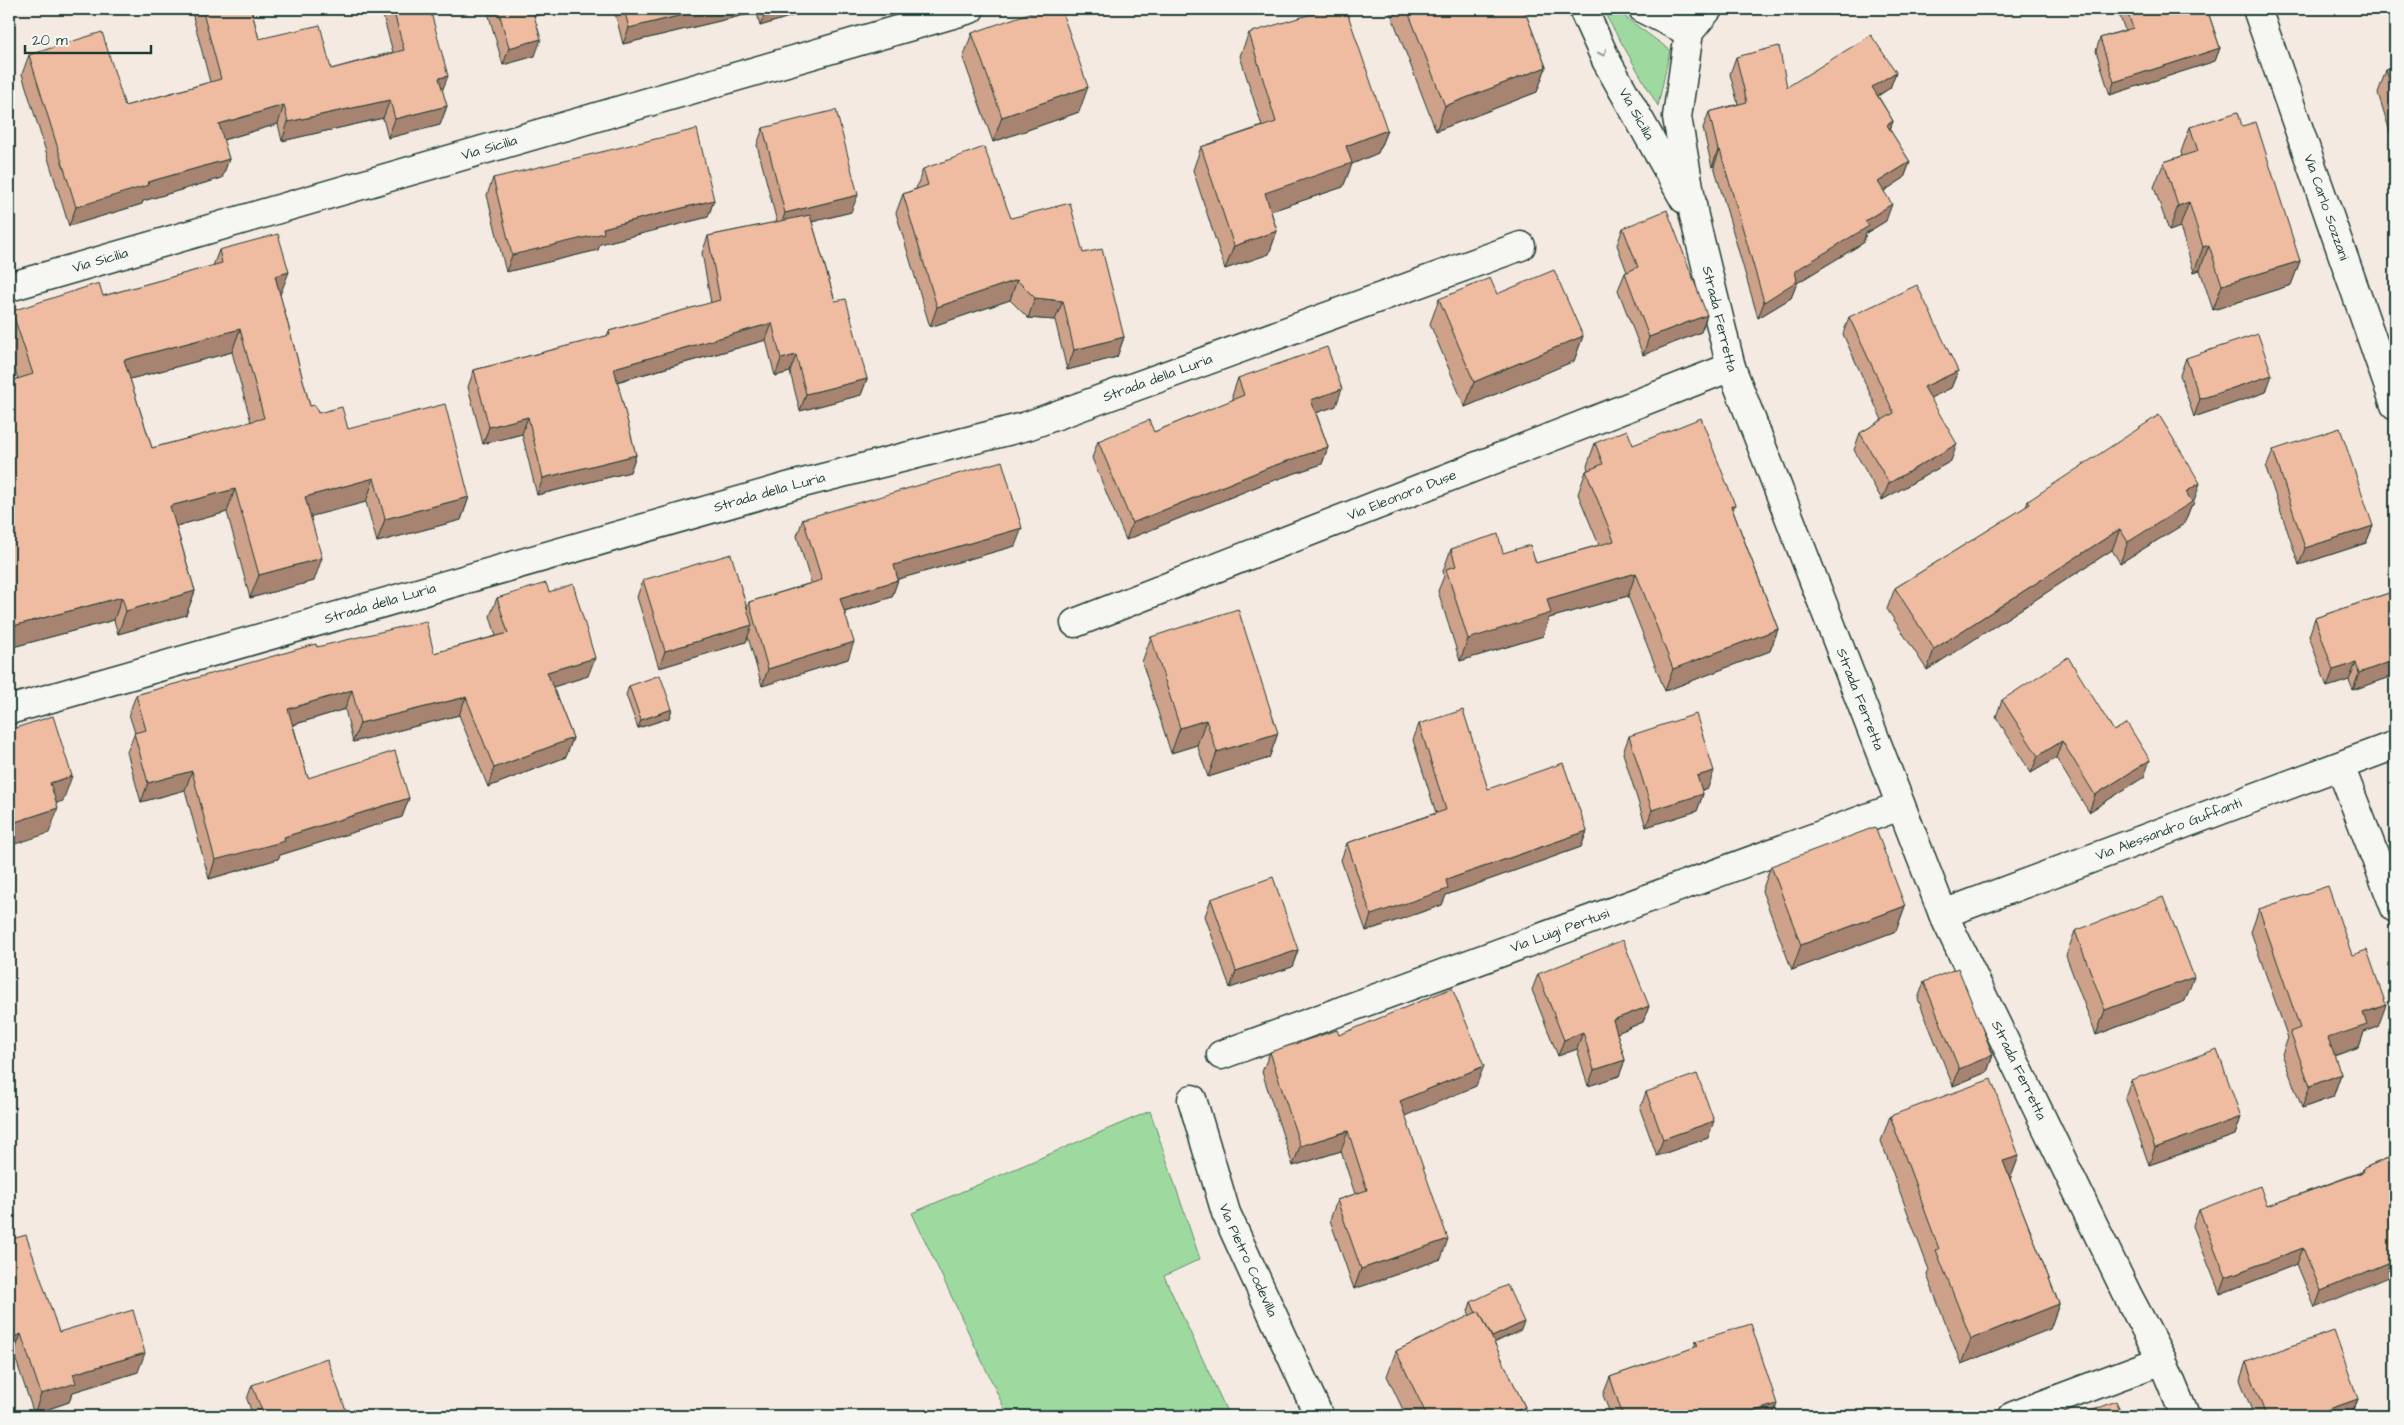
<svg xmlns="http://www.w3.org/2000/svg" width="2404" height="1425" viewBox="0 0 2404 1425" font-family="'Architects Daughter',sans-serif">
<style>
.green{fill:#9edaa0;stroke:#5e8c6a}
.lines{fill:none;stroke-linecap:round;stroke-linejoin:round}
.minor-casing{stroke:#1f3d34;stroke-width:31}
.minor{stroke:#f6f6f2;stroke-width:28}
.wall{fill:#cea28a;stroke:#1f3d34;fill-rule:evenodd}
.shaded-wall{fill:#a78471;stroke:#1f3d34}
.building{fill:#efbca1;stroke:#1f3d34;fill-rule:evenodd}
.oneway{stroke:#8a9a93}
.labels{text-anchor:middle;dominant-baseline:central;stroke-width:4.5;stroke-linejoin:round;paint-order:stroke}
.street-label{font-size:14px;fill:#1f3d34;stroke:#f6f6f2}
</style>
<rect width="100%" height="100%" fill="#f5eae2"/>
<filter id="ink" filterUnits="userSpaceOnUse"><feTurbulence type="fractalNoise" baseFrequency=".02" numOctaves="2"/><feDisplacementMap in="SourceGraphic" scale="10" xChannelSelector="R" yChannelSelector="G"/><feConvolveMatrix kernelMatrix="1 2 1 2 8 2 1 2 1" color-interpolation-filters="sRGB"/></filter>
<g filter="url(#ink)">
<!-- green -->
<path class="green" d="M1602 9H1614L1670 50 1658 106Z
M1150 1111 1200 1259 1164 1276 1229 1416H1008L912 1213Z"/>
<g class="lines">
<defs>
<g id="minor">
<path id="s1" d="M1583 9 1607 62 1684 199"/>
<path d="M1643 9 1689 32"/>
<path id="s2" d="M1708 9 1689 32 1677 117 1694 216 1731 367 1943 914 2128 1296 2162 1360 2185 1416"/>
<path id="s3" d="M2257 9 2395 405"/>
<path id="s4" d="M9 287 970 9"/>
<path id="s5" d="M1075 623 1731 367"/>
<path id="s6" d="M9 710 791 486 1027 426 1521 246"/>
<path d="M2340 766 2395 908"/>
<path id="s7" d="M1943 914 2395 745"/>
<path id="s8" d="M1221 1055 1900 806"/>
<path id="s9" d="M1192 1099 1226 1213 1319 1416"/>
<path d="M2013 1416 2162 1360"/>
</g>
</defs>
<!-- minor casing -->
<use href="#minor" class="minor-casing"/>
<!-- minor -->
<use href="#minor" class="minor"/>
</g>
<!-- wall -->
<path class="wall" d="M191 9H251L259 39 331 69 393 52 382 12 383 9H430L442 91 447 106 440 125 388 138 383 118 282 141 278 124 223 140 229 159 222 178 143 201 142 204 69 226 22 74 29 55 125 106 210 82Z
M487 9H562L534 16 535 56 503 65Z
M614 9H809L808 11 760 26 757 12 623 44Z
M1389 9H1524L1546 67 1537 92 1436 131Z
M2117 9H2207L2220 48 2215 61 2110 95 2096 51 2100 38 2125 30Z
M972 33 1079 112 993 142 963 58Z
M1249 33 1387 130 1378 153 1352 164 1343 187 1271 211 1277 231 1269 254 1225 269 1193 170 1201 147 1262 126 1240 56Z
M1736 57 1787 87 1896 72 1890 88 1878 96 1893 121 1890 130 1910 162 1904 178 1884 191 1886 221 1866 233 1863 243 1797 283 1791 298 1758 318 1714 166 1712 167 1703 128 1709 112 1738 104 1730 74Z
M2395 67V148L2378 93 2386 70Z
M2242 126 2300 261 2291 285 2213 310 2200 270 2194 272 2180 227 2169 231 2154 187 2164 162 2182 156 2181 152 2190 127Z
M763 128 851 212 812 222 835 301 867 379 861 395 800 411 790 372 775 376 766 340 617 382 636 455 630 472 537 495 522 434 483 444 468 387 474 370 607 336 609 331 711 303 702 253 708 236 777 222 757 145Z
M923 169 1011 218 1083 253 1124 337 1117 357 1067 370 1055 320 1028 318 1010 300 930 327 896 213 903 194 916 189Z
M493 178 714 200 708 217 600 244 598 250 506 272 487 195Z
M1623 228 1707 315 1701 332 1643 355 1618 290 1625 273 1627 272 1617 245Z
M219 250 280 295 310 406 318 413 348 429 469 497 461 520 377 542 366 502 311 516 314 581 250 598 227 512 176 526 195 591 186 615 118 634 114 620 9 648V387L11 381 18 379 9 349V321L12 311 103 296 213 266ZM232 352 251 422 152 448 130 379Z
M1497 294 1583 336 1574 361 1465 407 1430 324 1439 299Z
M1849 317 1958 371 1951 388 1930 398 1951 461 1882 500 1854 450 1860 433 1882 420 1843 334Z
M2186 358 2266 392 2194 417 2180 375Z
M1238 378 1336 406 1316 413 1328 447 1322 464 1263 484 1126 540 1092 458 1098 441 1154 432 1233 400 1232 396Z
M1595 443 1633 445 1733 511 1778 629 1770 651 1665 691 1628 596 1549 618 1543 636 1460 661 1438 591 1444 576 1443 571 1451 549 1503 553 1536 563 1599 545 1578 494 1586 471 1588 470 1587 466Z
M2273 450 2373 526 2366 543 2299 565 2266 468Z
M2028 501 2193 505 2191 506 2184 524 2120 563 2112 550 1927 670 1887 609 1895 588 2026 507Z
M803 519 1015 546 898 579 892 597 845 612 848 659 762 686 748 637 746 642 659 668 637 597 643 580 747 609 749 602 811 583 797 536Z
M2395 591V675L2353 690 2349 680 2327 687 2309 636 2315 618Z
M549 592 588 676 553 687 573 738 566 757 488 787 459 715 353 742 345 709 293 725 308 778 409 798 402 817 280 855 278 859 209 879 185 790 141 802 127 752 135 733 129 714 136 695 317 647 434 653 496 636 490 616 497 598Z
M1151 637 1278 733 1269 758 1208 777 1197 745 1171 753 1142 662Z
M629 686 672 709 669 718 638 728 626 695Z
M2002 700 2144 777 2089 812 2056 758 2031 773 1996 717Z
M1419 724 1488 789 1587 831 1581 847 1446 895 1442 905 1366 931 1341 860 1347 843 1436 813 1413 740Z
M1629 736 1708 788 1702 790 1703 794 1697 811 1646 827 1623 753Z
M1771 866 1905 906 1896 931 1792 970 1762 891Z
M1211 899 1298 950 1292 967 1230 988 1205 916Z
M2259 909 2352 955 2378 1027 2364 1032 2359 1047 2334 1056 2341 1074 2333 1097 2302 1108 2282 1054 2288 1038 2251 932Z
M2075 931 2185 1001 2096 1035 2066 956Z
M1538 974 1649 1006 1643 1022 1617 1033 1625 1060 1619 1076 1588 1086 1577 1049 1558 1056 1532 990Z
M1924 982 1993 1055 1987 1072 1953 1086 1918 999Z
M1339 1035 1476 1086 1405 1115 1441 1259 1354 1289 1330 1220 1337 1200 1355 1194 1341 1151 1293 1166 1262 1072 1270 1052Z
M2131 1080 2241 1117 2235 1135 2149 1165 2125 1097Z
M1646 1092 1708 1138 1657 1156 1640 1109Z
M1890 1116 2019 1156 2010 1179 2059 1304 2050 1329 1961 1364 1927 1275 1929 1270 1881 1141Z
M2395 1155 2315 1308 2297 1264 2220 1294 2193 1226 2199 1210 2267 1206 2361 1172 2362 1169Z
M9 1240 59 1332 138 1372 73 1392 69 1402 34 1414 14 1354 9 1356Z
M1471 1302 1521 1330 1494 1343 1525 1407 1522 1416H1406L1387 1376 1396 1351 1470 1316 1468 1311Z
M1696 1341 1773 1416H1611L1603 1395 1610 1377 1694 1348Z
M2246 1362 2358 1399 2352 1416H2254L2240 1380Z
M252 1385 348 1416H253L247 1399Z"/>
<!-- shaded-wall -->
<path class="shaded-wall" d="M528 9H562L524 19Z
M707 9H758L757 12 623 44 629 28Z
M767 9H809L808 11 760 26Z
M541 39 535 56 503 65 509 48Z
M2220 48 2215 61 2110 95 2114 82Z
M1546 67 1537 92 1436 131 1445 106Z
M1896 72 1890 88 1866 103 1872 87Z
M448 76 441 94 439 78Z
M1088 87 1079 112 993 142 1002 117Z
M390 100 383 118 282 141 288 122Z
M284 105 278 124 212 143 219 124Z
M447 106 440 125 388 138 395 119Z
M1893 121 1887 138V125Z
M1387 130 1378 153 1352 164 1343 187 1256 216 1265 193 1346 146Z
M1718 150H1720L1714 166 1712 167Z
M229 159 222 178 143 201 142 204 69 226 76 207 148 182Z
M1910 162 1904 178 1872 199 1878 182Z
M858 195 851 212 779 230 785 213Z
M714 200 708 217 600 244 598 250 506 272 512 255 603 228Z
M2189 202 2180 227 2169 231 2178 206Z
M1892 204 1886 221 1866 233 1863 243 1797 283 1791 298 1758 318 1764 302 1795 271 1865 221Z
M1277 231 1269 254 1225 269 1234 246Z
M2209 245 2200 270 2194 272 2203 247Z
M2300 261 2291 285 2213 310 2222 285Z
M289 272 280 295 275 276Z
M1017 280 1010 300 930 327 937 307Z
M1035 298 1063 301 1055 320 1028 318Z
M1707 315 1701 332 1643 355 1649 337Z
M772 323 766 340 608 384 614 368Z
M240 329 232 352 115 383 124 360Z
M1583 336 1574 361 1465 407 1474 382Z
M1124 337 1117 357 1067 370 1074 350Z
M796 355 790 372 775 376 781 359Z
M1958 371 1951 388 1918 404 1924 387Z
M2272 375 2266 392 2194 417 2200 399Z
M867 379 861 395 800 411 806 394Z
M1342 389 1336 406 1304 417 1311 400Z
M528 417 522 434 483 444 489 427Z
M1957 444 1951 461 1882 500 1889 483Z
M1328 447 1322 464 1263 484 1126 540 1132 523 1270 467Z
M636 455 630 472 537 495 543 478Z
M374 478 366 502 297 520 305 497Z
M2200 483 2193 505 2191 506 2184 524 2120 563 2128 542 2186 492Z
M235 489 227 512 162 530 170 506Z
M469 497 461 520 377 542 385 519Z
M1735 505 1727 527 1731 506Z
M2373 526 2366 543 2299 565 2305 548Z
M1022 528 1015 546 888 582 894 565Z
M2120 529 2112 550 1927 670 1934 649Z
M322 558 314 581 250 598 259 575Z
M1636 573 1628 596 1549 618 1543 636 1460 661 1468 639 1547 599Z
M898 580 892 597 834 615 840 598Z
M195 591 186 615 118 634 126 611Z
M122 597 114 620 9 648V627Z
M752 625 746 642 659 668 665 651Z
M1778 629 1770 651 1665 691 1673 669Z
M854 642 848 659 762 686 768 669Z
M595 658 588 676 540 691 547 672Z
M2395 660V675L2353 690 2359 673Z
M2356 663 2349 680 2327 687 2333 670Z
M352 690 345 709 282 728 288 709Z
M466 697 459 715 353 742 360 723Z
M672 709 669 718 638 728 641 720Z
M1206 720 1197 745 1171 753 1180 728Z
M1278 733 1269 758 1208 777 1217 752Z
M573 738 566 757 488 787 494 768Z
M2062 741 2056 758 2031 773 2038 756Z
M2150 760 2144 777 2089 812 2095 795Z
M192 771 185 790 141 802 148 783Z
M1714 771 1708 788 1691 793 1697 776Z
M72 776 63 801 41 808 50 783Z
M1703 794 1697 811 1646 827 1652 810Z
M409 798 402 817 280 855 278 859 209 879 215 860 284 837Z
M58 808 49 833 9 846V824Z
M1587 831 1581 847 1446 895 1442 905 1366 931 1371 915 1446 880Z
M1905 906 1896 931 1792 970 1801 945Z
M1298 950 1292 967 1230 988 1236 971Z
M2194 977 2185 1001 2096 1035 2105 1010Z
M2386 1005 2378 1027 2364 1032 2359 1047 2319 1061 2328 1038 2363 1013Z
M1649 1006 1643 1022 1607 1037 1613 1020Z
M1583 1032 1577 1049 1558 1056 1564 1040Z
M1993 1055 1987 1072 1953 1086 1959 1069Z
M1625 1060 1619 1076 1588 1086 1594 1070Z
M1484 1066 1476 1086 1393 1121 1400 1101Z
M2341 1074 2333 1097 2302 1108 2310 1086Z
M2241 1117 2235 1135 2149 1165 2155 1148Z
M1714 1121 1708 1138 1657 1156 1663 1139Z
M1348 1131 1341 1151 1293 1166 1300 1146Z
M2019 1156 2010 1180 2003 1161Z
M1448 1239 1441 1259 1354 1289 1361 1269Z
M2303 1248 2297 1264 2220 1294 2226 1277Z
M2395 1260V1274L2315 1308 2321 1291Z
M2059 1304 2050 1329 1961 1364 1971 1339Z
M1524 1322 1521 1330 1485 1347 1488 1339Z
M21 1334 14 1354 9 1356V1339Z
M145 1353 138 1372 73 1392 69 1402 34 1414 41 1394 73 1374Z
M2358 1399 2351 1416H2309Z
M1777 1404 1773 1416H1739Z
M1525 1407 1522 1416H1505Z"/>
<!-- building -->
<path class="building" d="M202 9H251L259 39 320 25 331 69 404 50 393 9H430L448 76 439 78 447 106 395 119 390 100 288 122 284 105 219 124 229 159 148 182 149 185 76 207 29 55 102 32 125 106 221 79Z
M498 9H532L541 39 509 48Z
M624 9H707L629 28Z
M1041 9H1061L1088 87 1002 117 972 33Z
M1328 9H1346L1387 130 1346 146 1352 163 1265 193 1277 231 1234 246 1201 147 1276 122 1249 33Z
M1407 9H1524L1546 67 1445 106Z
M2126 9H2207L2220 48 2114 82 2100 38 2133 28Z
M1871 35 1896 72 1872 87 1893 121 1887 125 1910 162 1878 182 1892 204 1865 221 1869 226 1795 271 1797 281 1764 302 1720 150H1718L1709 112 1747 102 1736 57 1779 46 1787 87Z
M2395 67V99L2386 70Z
M836 110 858 195 785 213 763 128Z
M2238 112 2242 126 2256 122 2300 261 2222 285 2209 245 2203 247 2189 202 2178 206 2164 162 2198 151 2190 127Z
M697 129 714 200 603 228 604 233 512 255 493 178Z
M984 147 1011 218 1070 203 1083 253 1102 249 1124 337 1074 350 1063 301 1035 298 1017 280 937 307 903 194 928 185 923 169Z
M1667 210 1707 315 1649 337 1625 273 1638 267 1623 228Z
M810 215 835 301 846 299 867 379 806 394 796 355 781 359 772 323 614 368 636 455 543 478 528 417 489 427 474 370 610 335 609 331 720 300 708 236Z
M278 234 289 272 275 276 310 406 315 405 318 413 342 407 348 429 445 404 469 497 385 519 374 478 305 497 322 558 259 575 235 489 170 506 195 591 126 611 122 597 9 627V392L15 391 11 381 33 374 12 311 99 283 103 296 222 263 219 250ZM240 329 264 418 152 448 124 360Z
M1554 270 1583 336 1474 382 1439 299 1490 278 1497 294Z
M1917 285 1958 371 1924 387 1957 444 1889 483 1860 433 1894 413 1849 317Z
M2258 334 2272 375 2200 399 2186 358Z
M1327 347 1342 389 1311 400 1328 447 1270 467 1132 523 1098 441 1149 420 1154 432 1244 395 1238 378Z
M2159 415 2200 483 2186 492 2192 502 2128 542 2120 529 1934 649 1895 588 2030 504 2028 501Z
M1701 418 1735 505 1731 506 1778 629 1673 669 1636 573 1547 599 1551 613 1468 639 1446 569 1456 566 1451 549 1498 534 1503 553 1530 545 1536 563 1614 541 1586 471 1603 464 1595 443 1627 430 1633 445Z
M2340 428 2373 526 2305 548 2273 450Z
M1002 461 1022 528 894 565 898 580 840 598 854 642 768 669 749 602 822 580 803 519Z
M731 554 752 625 665 651 643 580Z
M546 583 549 592 573 584 595 658 547 672 573 738 494 768 466 697 360 723 352 690 288 709 308 778 395 751 409 798 284 837 285 841 215 860 192 771 148 783 134 733 146 730 136 695 316 644 317 647 426 621 434 653 508 633 497 598Z
M2395 591V660L2359 673 2356 663 2333 670 2315 618Z
M1238 609 1278 733 1217 752 1206 720 1180 728 1151 637Z
M2068 657 2114 731 2127 723 2150 760 2095 795 2062 741 2038 756 2002 700Z
M660 675 672 709 641 720 629 686Z
M1463 710 1488 789 1563 763 1587 831 1446 880 1448 889 1371 915 1347 843 1446 810 1419 724Z
M1696 714 1714 771 1697 776 1703 794 1652 810 1629 736Z
M53 716 72 776 50 783 58 808 9 824V730Z
M1875 827 1905 906 1801 945 1771 866Z
M1273 877 1298 950 1236 971 1211 899Z
M2328 886 2352 955 2367 950 2386 1005 2363 1013 2367 1025 2328 1038 2341 1074 2310 1086 2290 1032 2300 1028 2259 909Z
M2163 897 2194 977 2105 1010 2075 931Z
M1623 940 1649 1006 1613 1020 1625 1060 1594 1070 1583 1032 1564 1040 1538 974Z
M1958 968 1993 1055 1959 1069 1924 982Z
M1452 988 1484 1066 1400 1101 1448 1239 1361 1269 1337 1200 1367 1190 1348 1131 1300 1146 1270 1052 1337 1030 1339 1035Z
M2217 1049 2241 1117 2155 1148 2131 1080Z
M1697 1074 1714 1121 1663 1139 1646 1092Z
M1991 1079 2019 1156 2003 1161 2059 1304 1971 1339 1936 1250 1939 1249 1890 1116Z
M2395 1155V1260L2321 1291 2303 1248 2226 1277 2199 1210 2260 1186 2267 1206 2363 1172 2362 1169Z
M26 1235 59 1332 133 1310 145 1353 73 1374 76 1383 41 1394 21 1334 9 1339V1240Z
M1507 1285 1524 1322 1492 1337 1479 1311 1476 1313 1471 1302Z
M1479 1311 1525 1407 1505 1416H1427L1396 1351Z
M1751 1324 1777 1404 1739 1416H1660L1659 1414 1653 1416H1623L1610 1377 1698 1346 1696 1341Z
M2334 1331 2358 1399 2309 1416H2266L2246 1362Z
M327 1358 348 1416H264L252 1385Z
M2116 1401 2123 1416H2079Z"/>
<!-- one-way arrows -->
<defs><path id="oneway-chevron" d="M-2-3.5L2.5 0L-2 3.5" fill="none" stroke-width="1.6" stroke-linecap="round" stroke-linejoin="round" transform="scale(1.25)"/></defs>
<use class="oneway" href="#oneway-chevron" transform="translate(1603 53) rotate(65)"/>
</g>
<g class="labels">
<!-- street labels -->
<g class="street-label">
<text stroke="none"><textPath href="#s1" startOffset="118">Via Sicilia</textPath></text>
<text stroke="none"><textPath href="#s4" startOffset="500">Via Sicilia</textPath></text>
<text stroke="none"><textPath href="#s3" startOffset="210">Via Carlo Sozzani</textPath></text>
<text stroke="none"><textPath href="#s4" startOffset="95">Via Sicilia</textPath></text>
<text stroke="none"><textPath href="#s2" startOffset="322">Strada Ferretta</textPath></text>
<text stroke="none"><textPath href="#s6" startOffset="1196">Strada della Luria</textPath></text>
<text stroke="none"><textPath href="#s6" startOffset="791">Strada della Luria</textPath></text>
<text stroke="none"><textPath href="#s5" startOffset="351">Via Eleonora Duse</textPath></text>
<text stroke="none"><textPath href="#s6" startOffset="386">Strada della Luria</textPath></text>
<text stroke="none"><textPath href="#s2" startOffset="728">Strada Ferretta</textPath></text>
<text stroke="none"><textPath href="#s7" startOffset="241">Via Alessandro Guffanti</textPath></text>
<text stroke="none"><textPath href="#s8" startOffset="361">Via Luigi Pertusi</textPath></text>
<text stroke="none"><textPath href="#s2" startOffset="1132">Strada Ferretta</textPath></text>
<text stroke="none"><textPath href="#s9" startOffset="171">Via Pietro Codevilla</textPath></text>
</g>
</g>
<!-- margin -->
<rect width="2404" height="1425" fill="none" stroke="#f6f6f2" stroke-width="30"/>
<rect x="15" y="15" width="2374" height="1395" fill="none" stroke="#1f3d34" stroke-width="2" filter="url(#ink)"/>
<!-- scale -->
<path d="M25 45v8h126v-8" fill="none" stroke="#1f3d34" stroke-width="2.5"/>
<text x="32" y="45" font-size="15" fill="#1f3d34" stroke="#f6f6f2" stroke-width="4" paint-order="stroke">20 m</text>
</svg>
